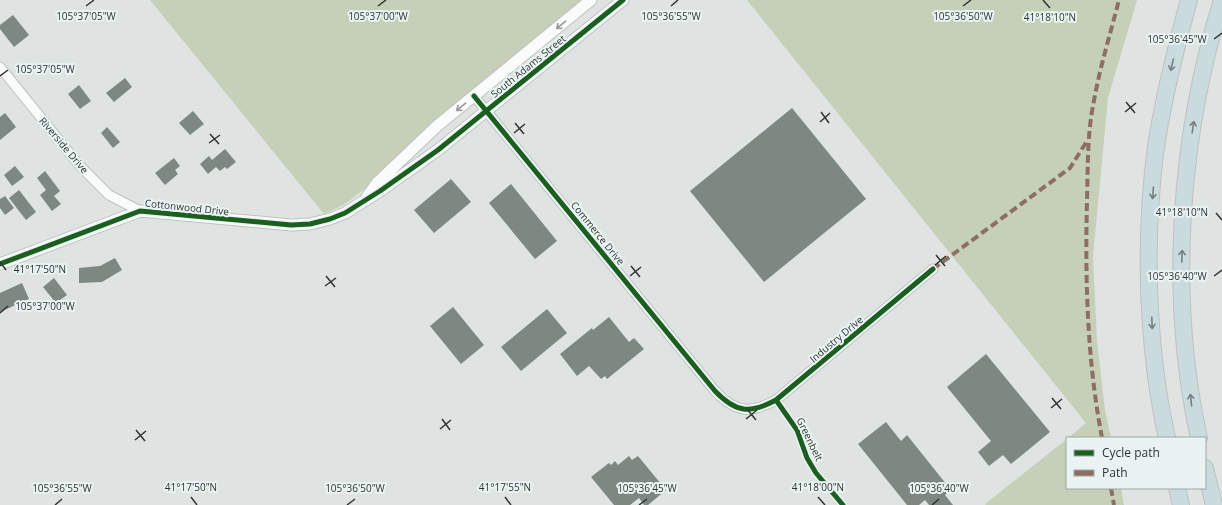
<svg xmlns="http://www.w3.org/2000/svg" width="1222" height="505" viewBox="0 0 1222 505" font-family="'Open Sans',sans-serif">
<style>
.green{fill:#c6cfb8}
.building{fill:#7c8881}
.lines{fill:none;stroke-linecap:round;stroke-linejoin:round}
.minor-casing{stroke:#bec2c1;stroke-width:11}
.tertiary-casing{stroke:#bec2c1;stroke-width:13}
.motorway-casing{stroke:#bfc1c0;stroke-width:18}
.minor{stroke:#fafbfb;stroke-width:9}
.tertiary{stroke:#fafbfb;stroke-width:11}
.motorway{stroke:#c9dbde;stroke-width:16}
.quiet{stroke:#8d6e63;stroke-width:4;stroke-dasharray:8 4;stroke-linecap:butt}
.cycleway-casing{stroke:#e9f4f2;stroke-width:8}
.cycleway{stroke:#1b5e20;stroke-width:5}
.oneway{stroke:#959897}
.oneway2{stroke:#757f80}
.ticks{fill:none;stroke:#303433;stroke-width:1.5}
.labels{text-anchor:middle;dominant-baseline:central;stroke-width:4;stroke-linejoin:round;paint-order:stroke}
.street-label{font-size:10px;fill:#303433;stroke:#e9f4f2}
.ticks-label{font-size:10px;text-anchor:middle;fill:#303433;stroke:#e9f4f2;stroke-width:4;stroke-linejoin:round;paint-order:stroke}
</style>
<rect width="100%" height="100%" fill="#dfe4e3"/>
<!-- green -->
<path class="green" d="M150 0H583L433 122 371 184 345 204 324 214Z
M747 0H1137L1108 98 1093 256 1097 341 1105 410 1111 438H1068L1086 423Z
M1067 439V488H1121L1124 505H986L985 504Z"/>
<!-- building -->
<path class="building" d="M13 15 29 35 14 47 0 29V25Z
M125 78 132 87 114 102 106 93Z
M79 85 91 101 80 109 68 94Z
M792 108 866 199 764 282 690 191Z
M193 111 204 124 190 135 179 123Z
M5 113 16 127 0 140V117Z
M107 127 120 142 113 148 101 133Z
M225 149 236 162 227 169 225 167 220 171 216 167 208 174 200 164 209 156 212 160Z
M174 158 180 166 175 170 178 174 165 185 155 173Z
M15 166 24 177 12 186 4 175Z
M45 171 60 191 54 196 61 204 52 211 40 195 46 190 37 178Z
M451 179 471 202 434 233 414 210Z
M511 184 557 241 535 259 489 203Z
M19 190 36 212 26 220 9 198Z
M5 196 14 208 5 215 0 208V199Z
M115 258 122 270 102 282 79 283V268L100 266Z
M54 278 67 295 56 303 43 287Z
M22 283 29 299 0 312V293Z
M453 307 484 345 461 364 430 326Z
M547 309 567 333 521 371 501 347Z
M609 317 629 342 634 338 644 349 607 379 605 376 601 379 589 366 577 376 560 354 592 328 593 330Z
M986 354 1050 432 1011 464 1003 455 989 466 978 452 991 441 947 387Z
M886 422 901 441 907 435 951 490 945 495 953 505H929L925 500 919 505H907L858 444Z
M629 456 632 460 638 456 666 490 648 505H644L639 498 630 505H614L591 477 609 463 611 465 615 461 618 465Z"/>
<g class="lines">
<defs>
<path id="minor" d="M0 67 80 166 109 195 140 211
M474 96 715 391C736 413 750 414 776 400L933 269"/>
<path id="tertiary" d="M367 197 377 183 437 126 591 0
M0 264 140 211 291 225 310 224 330 219 345 213 380 191 438 150 623 0"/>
<path id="motorway" d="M1167 438C1147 349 1144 244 1155 154 1162 102 1175 51 1189 0
M1199 438C1168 297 1179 137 1222 0
M1205 468 1214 505
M1177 488 1181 505"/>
</defs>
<!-- minor casing -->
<use href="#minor" class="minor-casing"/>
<!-- tertiary casing -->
<use href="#tertiary" class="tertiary-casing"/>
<!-- motorway casing -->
<use href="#motorway" class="motorway-casing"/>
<!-- minor -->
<use href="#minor" class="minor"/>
<!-- tertiary -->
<use href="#tertiary" class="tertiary"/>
<!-- motorway -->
<use href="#motorway" class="motorway"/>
<!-- quiet -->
<path class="quiet" d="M933 269 1070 168 1087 141
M1102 438C1087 359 1085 280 1087 200 1088 168 1087 137 1093 106 1099 70 1110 35 1119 0
M1111 488 1114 505"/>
<defs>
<path id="cycleway" d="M474 96 715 391C736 413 750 414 776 400L933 269
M0 264 140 211 291 225 310 224 330 219 345 213 380 191 438 150 623 0
M776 400 797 430 807 458 816 473 843 505"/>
</defs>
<!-- cycleway casing -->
<use href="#cycleway" class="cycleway-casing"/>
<!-- cycleway -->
<use href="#cycleway" class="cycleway"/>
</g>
<!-- one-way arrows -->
<defs><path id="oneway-shaft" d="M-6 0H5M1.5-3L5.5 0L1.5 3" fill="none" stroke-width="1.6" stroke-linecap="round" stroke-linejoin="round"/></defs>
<g class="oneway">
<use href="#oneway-shaft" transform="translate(561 25) rotate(141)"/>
<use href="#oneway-shaft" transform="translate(461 107) rotate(141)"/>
</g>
<g class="oneway2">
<use href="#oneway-shaft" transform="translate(1172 65) rotate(103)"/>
<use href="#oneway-shaft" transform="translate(1193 127) rotate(-82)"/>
<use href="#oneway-shaft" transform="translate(1153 193) rotate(94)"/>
<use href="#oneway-shaft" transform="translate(1182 256) rotate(-88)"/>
<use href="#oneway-shaft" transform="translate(1152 323) rotate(88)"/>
<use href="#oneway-shaft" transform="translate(1191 400) rotate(-96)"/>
</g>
<!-- ticks -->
<path class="ticks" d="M1043 0 1050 8M86 6 94 0M378 6 386 0M671 6 678 0M963 6 971 0M1214 39 1222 33M0 76 8 70M1126 102 1135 113M821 112 829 123M1125 112 1136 103M820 122 830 113M515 123 524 134M514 133 525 124M210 134 219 144M209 143 220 135M1216 213 1222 220M936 255 945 266M0 262 6 270M935 265 946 256M631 266 640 277M326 276 335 287M630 276 641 267M1214 276 1222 270M325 286 336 278M0 313 8 306M1052 398 1061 409M1051 408 1062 399M747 409 756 420M442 419 450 430M746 419 757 410M440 429 451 420M136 430 145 441M135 440 146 431M191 497 197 505M505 497 511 505M818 497 825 505M55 505 62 499M347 505 355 499M639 505 647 499M932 505 939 499"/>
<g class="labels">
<!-- street labels -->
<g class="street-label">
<text transform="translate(528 66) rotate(-39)">South Adams Street</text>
<text transform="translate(64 145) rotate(50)">Riverside Drive</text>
<text transform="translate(187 207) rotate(6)">Cottonwood Drive</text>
<text transform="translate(598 233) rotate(51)">Commerce Drive</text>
<text transform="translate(836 339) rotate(-40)">Industry Drive</text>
<text transform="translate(810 439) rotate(64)">Greenbelt</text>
</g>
</g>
<g class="ticks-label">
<text x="86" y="20">105°37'05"W</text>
<text x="378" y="20">105°37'00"W</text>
<text x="671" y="20">105°36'55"W</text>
<text x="963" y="20">105°36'50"W</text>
<text x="1050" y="21">41°18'10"N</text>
<text x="1177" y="43">105°36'45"W</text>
<text x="45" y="73">105°37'05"W</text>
<text x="1182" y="216">41°18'10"N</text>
<text x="40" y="273">41°17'50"N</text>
<text x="1177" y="280">105°36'40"W</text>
<text x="45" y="310">105°37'00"W</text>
<text x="191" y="491">41°17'50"N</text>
<text x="505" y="491">41°17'55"N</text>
<text x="818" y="491">41°18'00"N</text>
<text x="62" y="492">105°36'55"W</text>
<text x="355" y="492">105°36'50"W</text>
<text x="647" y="492">105°36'45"W</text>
<text x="939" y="492">105°36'40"W</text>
</g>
<!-- legend -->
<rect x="1066" y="437" width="140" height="52" fill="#e9f4f2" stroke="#9fa7a6"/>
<rect x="1074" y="450" width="20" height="6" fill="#1b5e20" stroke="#9fa7a6"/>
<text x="1102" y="457" font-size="12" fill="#303433">Cycle path</text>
<rect x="1074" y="470" width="20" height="6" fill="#8d6e63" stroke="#9fa7a6"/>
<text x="1102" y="477" font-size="12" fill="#303433">Path</text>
</svg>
